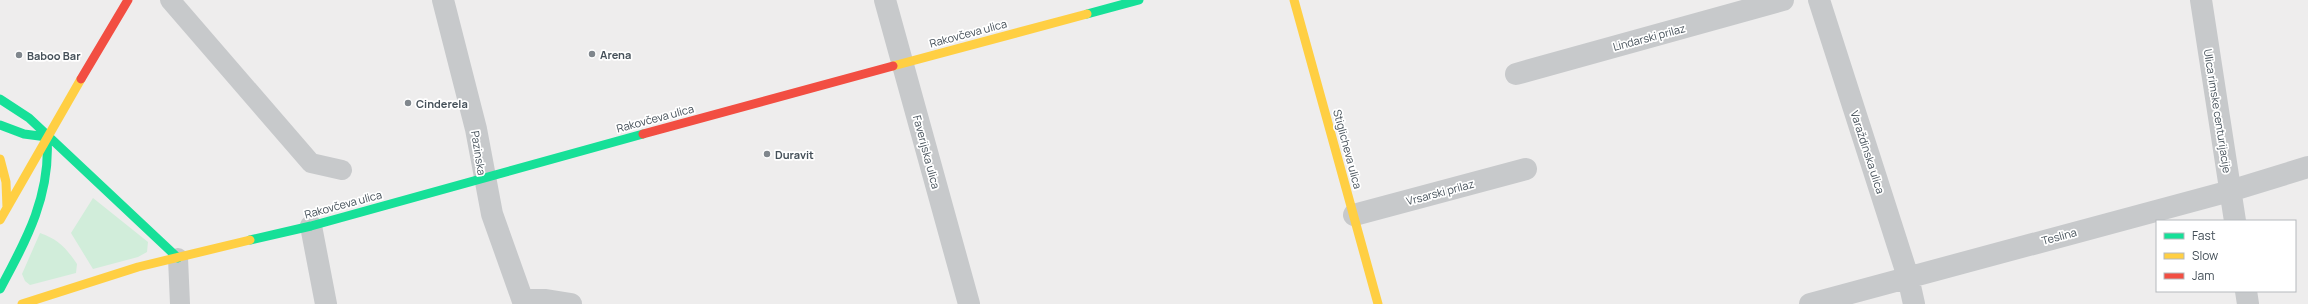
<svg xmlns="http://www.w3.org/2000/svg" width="2308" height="304" viewBox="0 0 2308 304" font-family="Manrope,sans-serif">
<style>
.green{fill:#d1edda}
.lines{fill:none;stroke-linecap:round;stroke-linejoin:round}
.lane{stroke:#c7c9cb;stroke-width:20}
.street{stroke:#c7c9cb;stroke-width:22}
.fast{stroke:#16e098;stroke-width:9}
.slow{stroke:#ffcf43;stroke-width:9}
.jam{stroke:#f24e42;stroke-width:9}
.poi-dot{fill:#80878d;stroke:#fff;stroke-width:1.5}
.labels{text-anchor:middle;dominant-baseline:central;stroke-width:3.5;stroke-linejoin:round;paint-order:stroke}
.street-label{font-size:11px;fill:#455059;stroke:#fff}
.poi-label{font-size:11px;font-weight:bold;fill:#455059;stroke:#fff;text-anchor:start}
</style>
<rect width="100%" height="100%" fill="#eeeded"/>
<!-- green -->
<path class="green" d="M93 198 148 242 147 252 138 257 93 269 71 233Z
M40 233C58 239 67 249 77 264L76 273 30 285 25 281 22 274Z"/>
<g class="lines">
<!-- lane -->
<path class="lane" d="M170 0 311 163 342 170
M178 258 180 304"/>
<!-- street -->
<path class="street" d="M443 0 476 129 492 214 524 304
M885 0 969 304
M1819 0 1908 277 1914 304
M2201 0 2235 221
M1516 74 1783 0
M1354 215 1526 169
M311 226 326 304
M2246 291 2248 304
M523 300H546L571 304
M1810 304 2230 191 2308 167"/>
<!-- fast -->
<path class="fast" d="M1087 14 1139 0
M0 99 29 118 178 258
M0 125 24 134 47 137
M250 240 311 226 643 134
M0 289C27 239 51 195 47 137"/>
<!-- slow -->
<path class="slow" d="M1294 0 1378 304
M893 66 1087 14
M0 159 6 182 7 208
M0 220 81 79
M22 304 138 267 250 240"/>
<!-- jam -->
<path class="jam" d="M81 79 128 0
M643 134 893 66"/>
</g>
<!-- markers -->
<g class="poi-dot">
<circle cx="592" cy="54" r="4"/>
<circle cx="19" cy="55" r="4"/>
<circle cx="408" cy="103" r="4"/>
<circle cx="767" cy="154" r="4"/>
</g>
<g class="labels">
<!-- street labels -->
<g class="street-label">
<text transform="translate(968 33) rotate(-15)">Rakovčeva ulica</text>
<text transform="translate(1649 37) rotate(-15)">Lindarski prilaz</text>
<text transform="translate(2218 111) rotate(81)">Ulica rimske centurijacije</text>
<text transform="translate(655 118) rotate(-15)">Rakovčeva ulica</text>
<text transform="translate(1348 149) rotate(75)">Stiglicheva ulica</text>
<text transform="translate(927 152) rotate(75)">Faverijska ulica</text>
<text transform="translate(1868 152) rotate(72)">Varaždinska ulica</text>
<text transform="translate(479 153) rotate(81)">Pazinska</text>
<text transform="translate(1440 192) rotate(-15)">Vrsarski prilaz</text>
<text transform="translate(343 204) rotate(-15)">Rakovčeva ulica</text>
<text transform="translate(2059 236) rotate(-15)">Teslina</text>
</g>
<!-- poi labels -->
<g class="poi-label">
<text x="600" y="54">Arena</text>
<text x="27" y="55">Baboo Bar</text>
<text x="416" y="103">Cinderela</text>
<text x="775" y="154">Duravit</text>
</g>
</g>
<!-- legend -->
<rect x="2156" y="220" width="140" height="72" fill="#ffffff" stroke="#b5b9bd"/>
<rect x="2164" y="233" width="20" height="6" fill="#16e098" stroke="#b5b9bd"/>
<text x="2192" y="240" font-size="12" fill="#455059">Fast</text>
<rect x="2164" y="253" width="20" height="6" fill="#ffcf43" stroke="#b5b9bd"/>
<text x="2192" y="260" font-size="12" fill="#455059">Slow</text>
<rect x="2164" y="273" width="20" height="6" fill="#f24e42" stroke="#b5b9bd"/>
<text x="2192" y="280" font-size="12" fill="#455059">Jam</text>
</svg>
